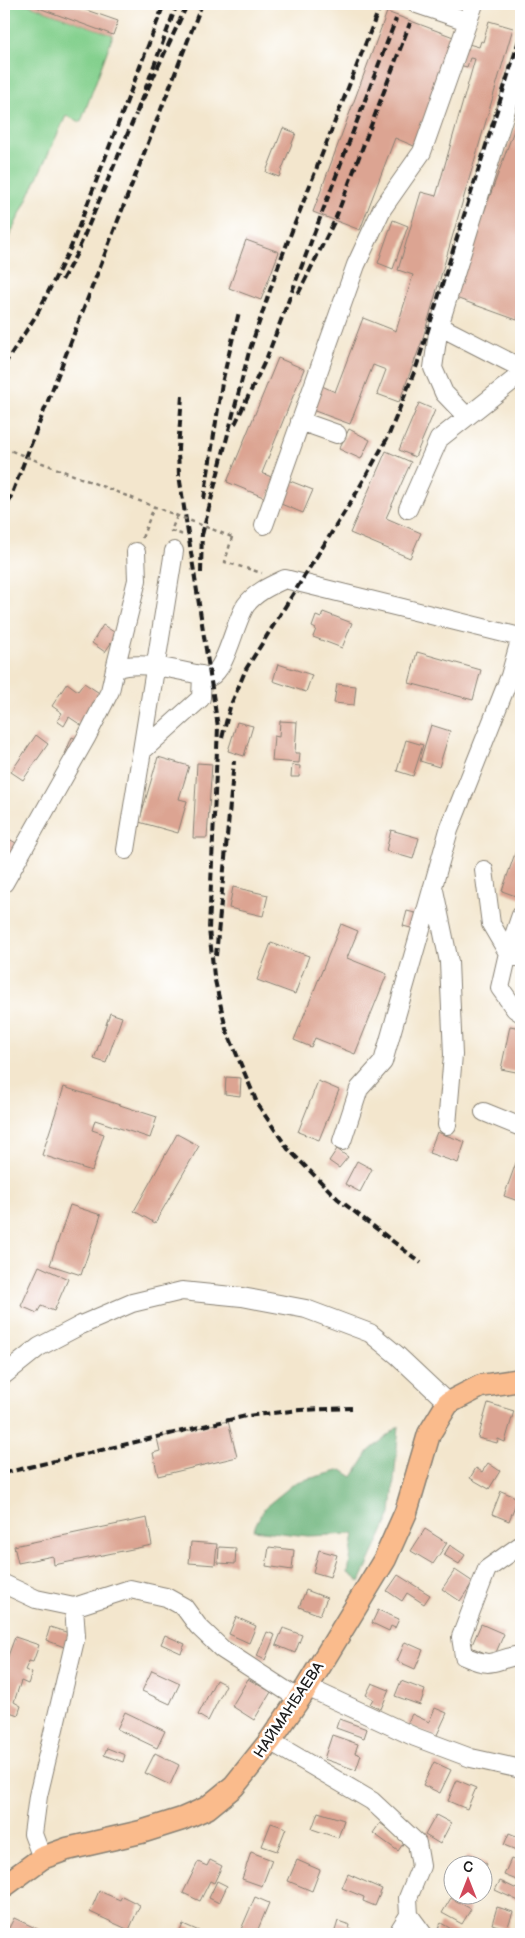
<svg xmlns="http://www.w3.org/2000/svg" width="525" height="1938" viewBox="0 0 525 1938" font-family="'Balsamiq Sans',sans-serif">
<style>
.green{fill:#84d08e;stroke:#507655}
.forest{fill:#6bb279;stroke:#44674a}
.building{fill:#dca492}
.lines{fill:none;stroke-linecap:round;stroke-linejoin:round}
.minor-casing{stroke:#888174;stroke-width:20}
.major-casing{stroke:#888174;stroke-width:25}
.path{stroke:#888174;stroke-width:2.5;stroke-dasharray:4 4;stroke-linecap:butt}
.minor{stroke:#fff;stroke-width:18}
.major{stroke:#fabb8c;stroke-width:22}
.rail{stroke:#1c1c1c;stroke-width:4;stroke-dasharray:8 4;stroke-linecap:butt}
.path-bridge{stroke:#888174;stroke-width:2.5;stroke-dasharray:4 4;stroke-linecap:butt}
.labels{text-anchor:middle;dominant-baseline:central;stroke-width:5;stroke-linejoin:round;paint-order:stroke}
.street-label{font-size:15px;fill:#1c1c1c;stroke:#fff}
</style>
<rect width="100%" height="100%" fill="#fff"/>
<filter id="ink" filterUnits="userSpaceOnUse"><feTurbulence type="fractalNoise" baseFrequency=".02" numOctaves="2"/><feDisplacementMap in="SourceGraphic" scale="10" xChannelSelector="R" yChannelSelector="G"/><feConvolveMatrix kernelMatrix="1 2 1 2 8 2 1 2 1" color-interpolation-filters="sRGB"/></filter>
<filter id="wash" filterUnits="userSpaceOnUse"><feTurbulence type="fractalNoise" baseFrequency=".0096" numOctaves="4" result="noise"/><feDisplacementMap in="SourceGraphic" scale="20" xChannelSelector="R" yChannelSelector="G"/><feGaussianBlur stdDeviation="1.12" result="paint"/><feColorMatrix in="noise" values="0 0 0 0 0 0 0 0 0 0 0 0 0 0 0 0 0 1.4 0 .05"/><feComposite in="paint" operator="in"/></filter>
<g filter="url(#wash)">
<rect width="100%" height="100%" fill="#f3e6cd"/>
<!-- green -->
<path class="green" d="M4 4H27L113 35 81 122 66 116 4 248Z"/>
<!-- forest -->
<path class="forest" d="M399 1426 391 1514 360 1582 348 1573 354 1534 308 1536 253 1530 264 1508 296 1482 342 1470 353 1477 369 1451Z"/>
<g id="blocks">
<!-- building -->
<path class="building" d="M28 4H69L118 21 113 35Z
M387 12 456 38 414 146 395 138 360 230 313 212Z
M489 21 513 28 422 341 399 402 377 394 386 370 373 365 350 424 312 410 322 386 335 392 363 318 396 331 413 275 398 270 421 192 436 196 475 59 470 58 467 67 459 65 465 43 479 47 481 41 483 42Z
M521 111V308L517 320 453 297Z
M283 128 296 133 279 177 266 172Z
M393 220 408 226 393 269 378 263Z
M246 240 279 252 261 300 229 288Z
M278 358 304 369 262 473 276 479 268 499 227 482Z
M419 403 435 410 415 457 399 450Z
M349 429 370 440 361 459 339 449Z
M386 451 411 462 386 518 421 533 410 558 350 533Z
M285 479 313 490 303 513 276 502Z
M323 612 352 623 342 648 313 637 316 629 312 627 316 616 321 618Z
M103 625 117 634 105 652 92 643Z
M417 652 481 670 473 700 409 683Z
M278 664 312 675 306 692 273 681Z
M67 683 78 691 84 683 104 696 84 727 69 717 64 726 57 721 62 713 52 706Z
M337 684 356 686 354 705 334 703Z
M280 721 297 722 295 753H300L299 763 272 761 274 736 279 737Z
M237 722 253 726 244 756 228 751Z
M431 725 450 731 439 767 420 761Z
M36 735 48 744 23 780 11 772Z
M72 737 81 741 73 757 65 754Z
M406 740 423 745 413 776 397 771Z
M158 757 189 766 179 799 187 801 178 833 139 822Z
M197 763 212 764 207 838H193Z
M292 765 300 766 299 777H291Z
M391 830 419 838 413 859 386 851Z
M4 836 21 846 4 876Z
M521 836V898L502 891Z
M233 887 268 895 263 916 229 908Z
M407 911 423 915 419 930 403 926Z
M341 924 358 931 347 958 387 974 355 1054 315 1038 311 1047 294 1040Z
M271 943 309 956 295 994 257 980Z
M110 1013 122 1017 106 1063 94 1059Z
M510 1026 521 1028V1073L501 1069Z
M226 1077 241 1078 240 1096 225 1094Z
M318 1081 339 1090 319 1140 298 1132Z
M64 1087 157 1117 150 1138 95 1120 92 1130 104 1134 92 1171 42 1155Z
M437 1132 465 1142 458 1163 429 1153Z
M177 1134 199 1146 155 1223 134 1211Z
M337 1149 348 1157 339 1168 329 1161Z
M521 1149V1202L504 1196Z
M357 1161 372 1169 360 1192 345 1184Z
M70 1205 101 1215 81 1275 50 1265Z
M39 1266 68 1279 54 1311 41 1306 37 1313 21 1306Z
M488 1403 514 1411 505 1442 498 1439 497 1443 478 1438Z
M228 1421 237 1457 158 1476 153 1453 160 1451 157 1438Z
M488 1463 500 1471 489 1489 470 1478 476 1468 482 1472Z
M501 1491 518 1498 509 1521 492 1514Z
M147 1518 152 1545 54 1565 53 1556 18 1563 14 1546Z
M425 1529 447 1543 433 1564 411 1551Z
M191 1542 217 1544 215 1565 189 1563Z
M450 1545 465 1555 459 1564 444 1555Z
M219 1547 236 1548 235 1564 218 1563Z
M269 1547 294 1550 292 1570 266 1566Z
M319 1550 337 1555 330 1577 313 1572Z
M455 1570 473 1582 460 1601 442 1589Z
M398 1575 430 1595 424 1604 407 1593 402 1601 387 1591Z
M306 1590 327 1598 320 1615 299 1607Z
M378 1610 399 1619 395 1628 391 1626 389 1631 372 1623Z
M236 1617 256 1626 249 1643 229 1634Z
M481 1624 504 1634 494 1657 471 1647Z
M50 1627 69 1633 64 1647 46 1640Z
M283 1628 302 1635 295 1653 276 1645Z
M267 1632 275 1635 265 1660 257 1656Z
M165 1635 185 1644 181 1653 161 1644Z
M15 1637 39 1645 33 1662 29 1661 25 1670 32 1673 28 1684 21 1681 14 1702 21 1706 18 1715 4 1710V1667Z
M405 1642 423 1650 415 1669 397 1661Z
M152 1670 180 1683 170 1704 142 1691Z
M248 1679 271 1692 254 1720 232 1706Z
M216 1680 226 1685 208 1721 198 1715Z
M401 1681 425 1690 420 1705 395 1696Z
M372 1683 389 1690 381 1709 370 1704 373 1699 366 1695Z
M435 1708 447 1713 436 1737 407 1724 412 1714 429 1722Z
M125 1712 165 1731 157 1748 117 1729Z
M339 1719 367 1729 364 1738 336 1728Z
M332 1735 358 1744 355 1753 361 1755 356 1770 324 1759Z
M107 1748 125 1755 123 1762 104 1755Z
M155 1753 179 1765 170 1785 145 1773Z
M434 1762 451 1770 440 1793 423 1785Z
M457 1780 476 1788 467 1809 448 1801Z
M318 1812 344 1820 338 1838 312 1829Z
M436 1815 451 1823 440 1844 425 1835Z
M271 1823 286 1828 277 1851 262 1846Z
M380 1823 405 1841 398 1851 373 1833Z
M509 1833 521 1838V1852L504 1845Z
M251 1852 272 1860 262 1886 242 1879Z
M467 1855 487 1864 482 1873V1866H462Z
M511 1859 521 1863 519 1881 504 1875Z
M210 1860 222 1866 214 1883 210 1881 200 1901 183 1893 198 1862 207 1866Z
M297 1860 320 1870 312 1891 288 1881Z
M348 1874 382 1889 375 1906 363 1901 364 1897 342 1888Z
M217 1881 227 1886 219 1903 209 1898Z
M500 1881 521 1891V1902L495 1890Z
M99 1891 120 1900 122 1896 140 1905 129 1930 90 1912Z
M255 1897 269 1903 256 1934H239Z
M451 1898 471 1909 462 1924 442 1913Z
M497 1907 513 1912 507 1929 492 1924Z
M14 1918 48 1934H6Z
M338 1921 350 1925 349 1929 353 1930 352 1934H334Z
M441 1923 460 1934H440L436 1932Z
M183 1924 206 1934H179Z"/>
</g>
</g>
<g filter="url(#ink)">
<use href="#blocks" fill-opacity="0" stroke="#888174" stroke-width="1"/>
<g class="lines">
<defs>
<path id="minor" d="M417 4 467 21
M439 326 521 368
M467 417 444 393 433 368 439 326 521 61
M300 421 337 434
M408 509 439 439 521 374
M264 525 356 265 382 209 422 152 474 4
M115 669 137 580 136 552
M142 751 201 698 202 675
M126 850 174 551
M484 870 491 924 508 953 521 958
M4 883 87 736 110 691 115 669C141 659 184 672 210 677 227 668 234 623 246 605 256 592 270 586 285 579L520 637
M434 890 449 962 453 1055 447 1125
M521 915 508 953 500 988 515 1009 521 1013
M484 1112 521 1127
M342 1141 359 1089 383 1062 449 830 510 676 521 637
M4 1375 39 1347 81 1325 132 1303 182 1291 242 1297 306 1309 370 1333 397 1355 448 1403
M521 1545 487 1569 461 1637 464 1656C496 1670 492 1659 521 1655
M4 1584 36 1599 74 1607 130 1589 166 1597 184 1607 198 1626 222 1649 299 1699
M307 1687 415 1737 471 1758 521 1769
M270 1741 372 1801 417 1843 421 1866 408 1898 409 1915 423 1934
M42 1858 33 1834 38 1796 76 1636 74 1607
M397 1934 409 1915"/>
<path id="major" d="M4 1886 42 1858 67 1849 141 1832 182 1819 207 1808 234 1786 270 1741 307 1687 385 1559 406 1512 429 1434 448 1403 481 1386 521 1380"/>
</defs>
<!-- minor casing -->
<use href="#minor" class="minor-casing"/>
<!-- major casing -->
<use href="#major" class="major-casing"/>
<!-- path -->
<path class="path" d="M177 516 171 531 181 534 180 537
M232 537 225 562 262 573
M142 538 154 507"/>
<!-- minor -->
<use href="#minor" class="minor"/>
<!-- major -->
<use href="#major" class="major"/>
<!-- rail -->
<path class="rail" d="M177 4 136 114 187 5
M62 280 76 255 136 114
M298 294 335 220 410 23
M4 365 37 314 71 247 164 4
M182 396 178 449 179 475 218 727 209 929 214 976 226 1029 258 1105 288 1149 338 1199 421 1263
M235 424 267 357 396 19
M204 499 222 383 239 312
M4 514 202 4
M202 535 249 352 279 264 381 4
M201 573 202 528
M222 738 230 707 246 669 354 497 388 437 417 365 521 34
M216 956 234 761
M4 1473 246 1416 300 1410 352 1408"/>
<!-- path-bridge -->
<path class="path-bridge" d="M4 448 232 537"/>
</g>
</g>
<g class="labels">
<!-- street labels -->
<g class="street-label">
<text transform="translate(289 1710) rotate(-56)">НАЙМАНБАЕВА</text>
</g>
</g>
<!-- margin -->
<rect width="525" height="1938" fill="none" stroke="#fff" stroke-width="20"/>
<!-- north arrow -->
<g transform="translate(468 1880)"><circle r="24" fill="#ffffff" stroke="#a4a4a4"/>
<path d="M0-4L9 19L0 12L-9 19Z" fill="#d1495b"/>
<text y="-8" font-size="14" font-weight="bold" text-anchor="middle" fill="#1c1c1c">С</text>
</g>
</svg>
